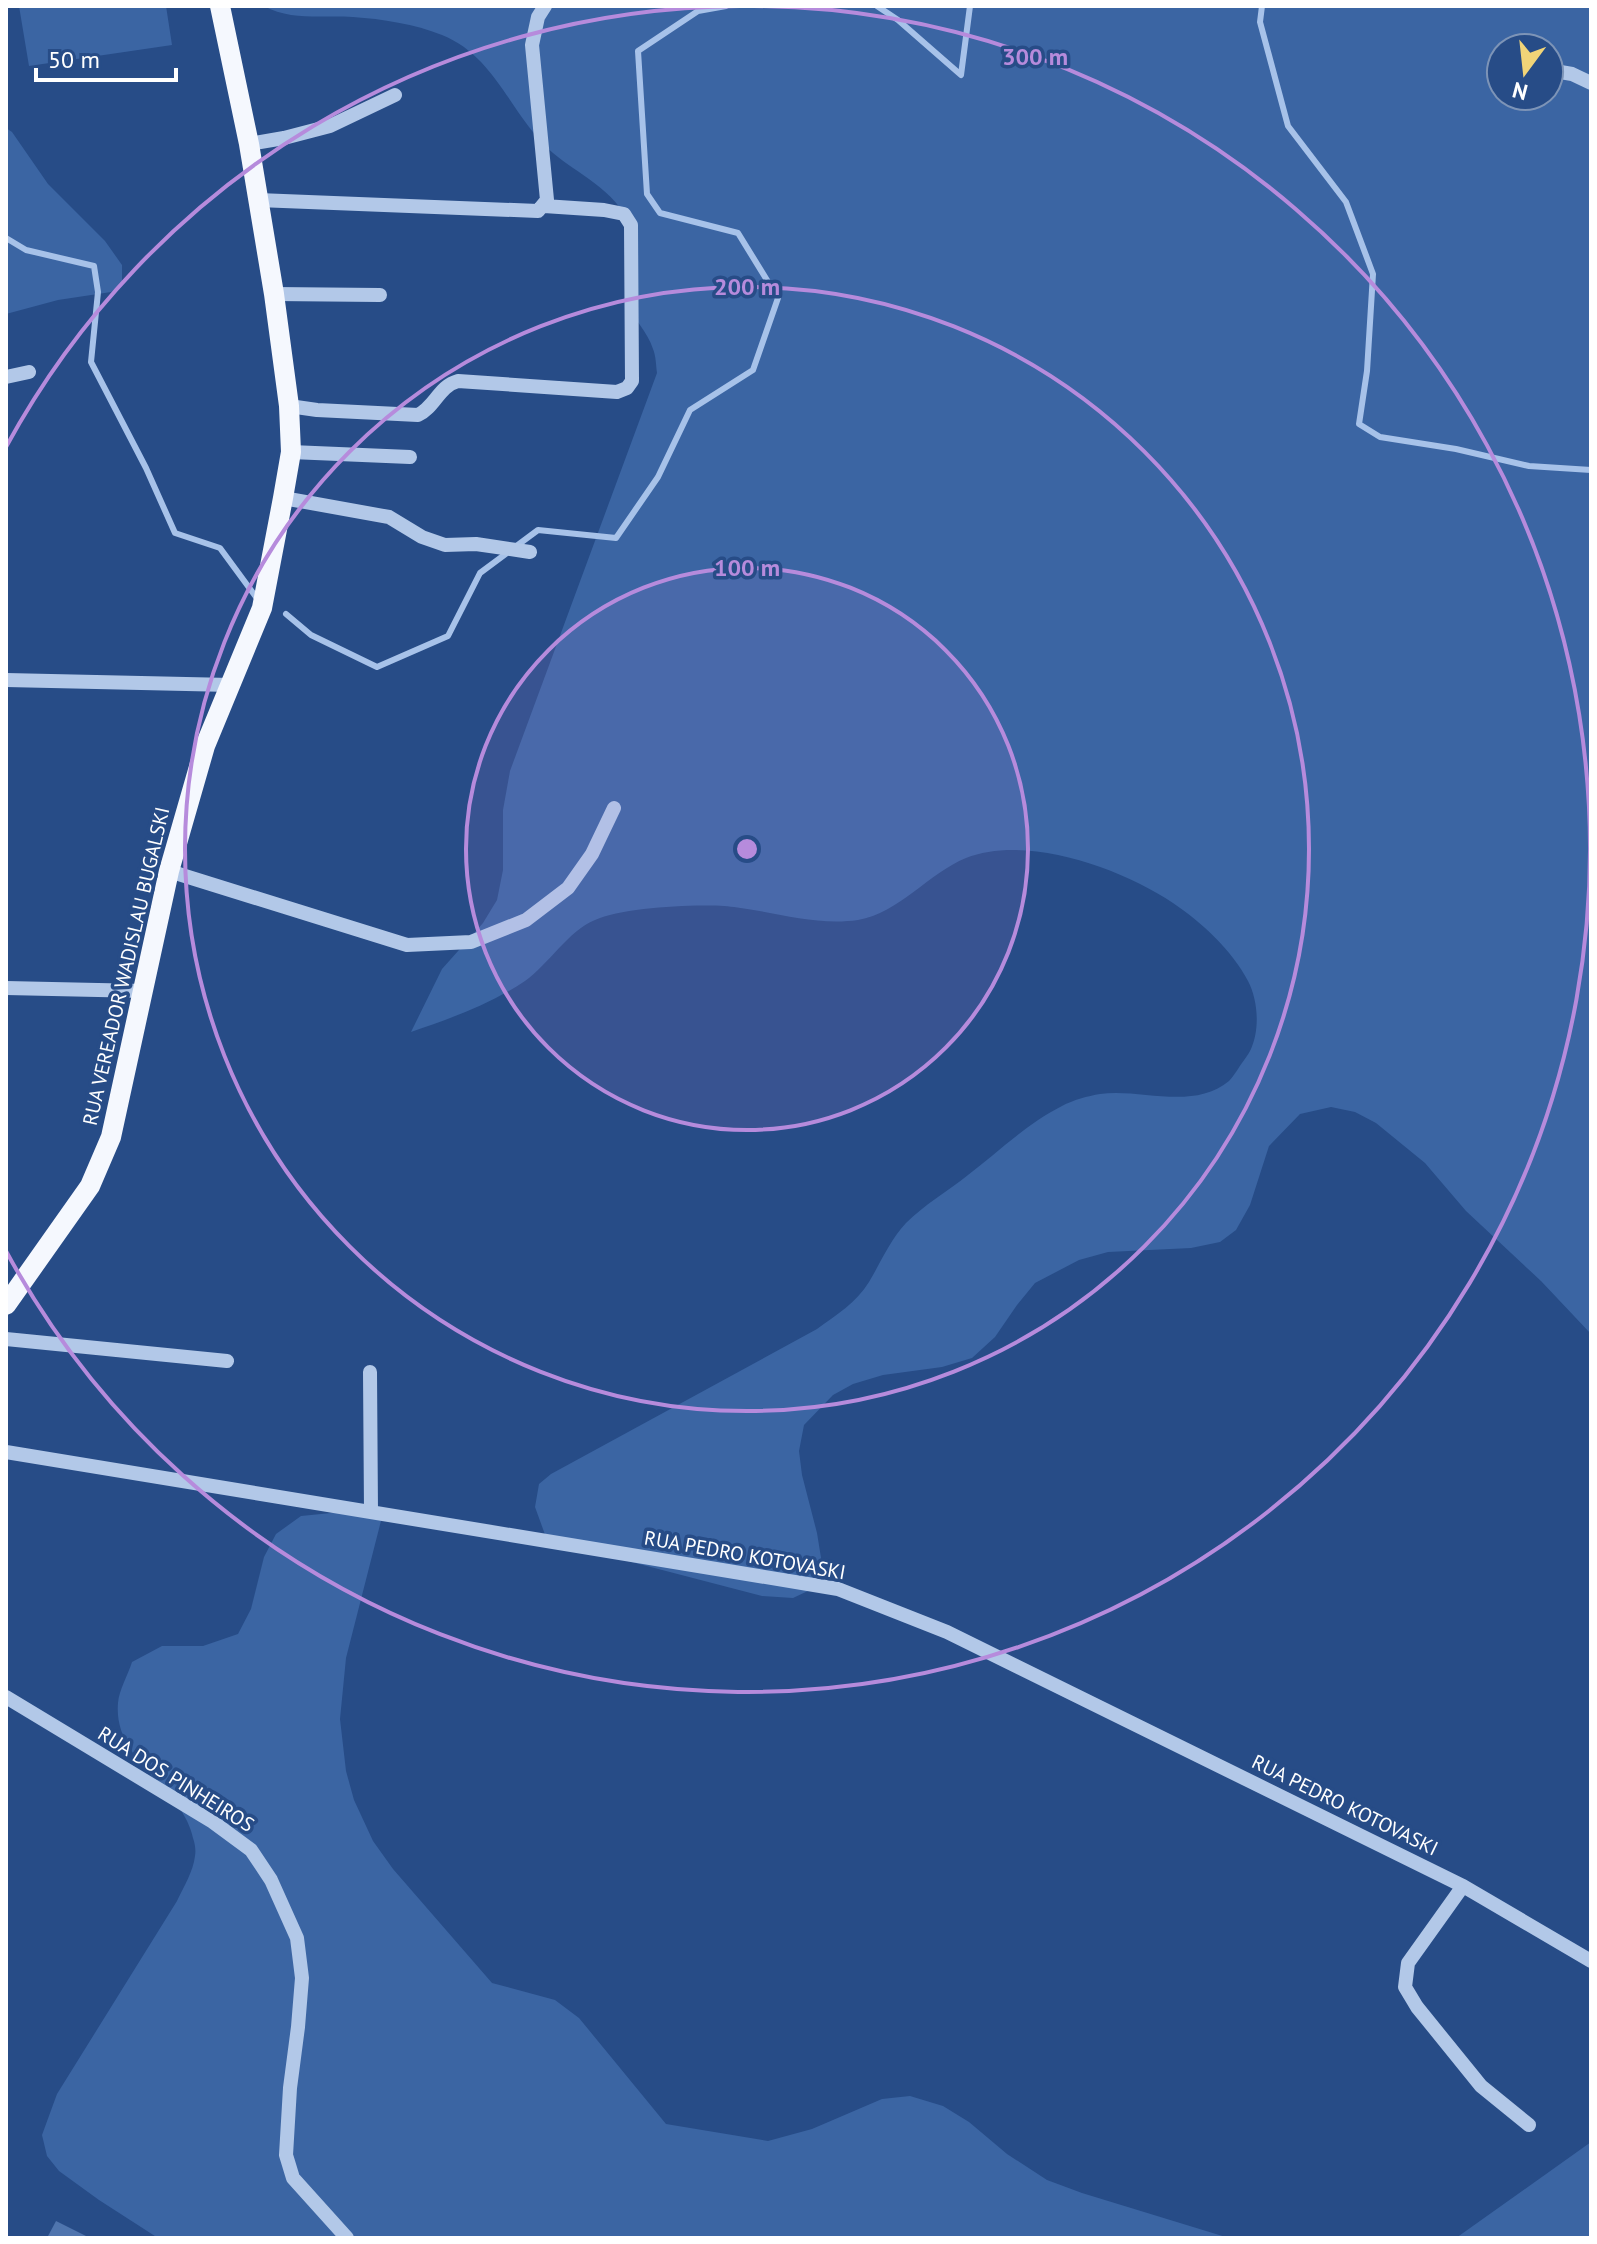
<svg xmlns="http://www.w3.org/2000/svg" width="1597" height="2244" viewBox="0 0 1597 2244" font-family="'PT Sans',sans-serif">
<style>
.green{fill:#3b65a3;fill-rule:evenodd}
.lines{fill:none;stroke-linecap:round;stroke-linejoin:round}
.stream{stroke:#a7c2e9;stroke-width:6}
.building{fill:#4f75ae}
.minor{stroke:#b2c8e8;stroke-width:14}
.major{stroke:#f5f8fe;stroke-width:20}
.ring{fill:none;stroke:#b68bdc;stroke-width:4}
.labels{text-anchor:middle;dominant-baseline:central;stroke-width:7;stroke-linejoin:round;paint-order:stroke}
.street-label{font-size:20px;fill:#fff;stroke:#274c87}
.centre{fill:#b68bdc;stroke:#274c87;stroke-width:4}
.ring-label{font-size:24px;text-anchor:middle;font-weight:bold;fill:#b68bdc;stroke:#274c87;stroke-width:7;stroke-linejoin:round;paint-order:stroke}
</style>
<rect width="100%" height="100%" fill="#274c87"/>
<!-- green -->
<path class="green" d="M19 6H166L172 45 29 66Z
M264 6H1591V1334L1541 1281 1466 1211 1425 1163 1376 1123 1355 1112 1331 1107 1300 1114 1269 1146 1250 1205 1236 1230 1220 1242 1191 1248 1108 1252 1079 1260 1035 1283 1017 1305 995 1337 972 1358 942 1367 883 1375 853 1384 833 1395 804 1425 799 1451 802 1475 817 1533 822 1564 810 1590 793 1598 762 1596 547 1540 535 1507 539 1484 551 1474 817 1329C836 1315 856 1303 869 1282 881 1262 890 1240 906 1223 924 1205 948 1191 968 1175 998 1152 1028 1123 1062 1106 1073 1100 1088 1096 1100 1094 1140 1088 1193 1111 1229 1081 1232 1078 1236 1072 1238 1069 1242 1062 1248 1056 1251 1049 1260 1029 1258 1000 1248 981 1232 950 1201 922 1173 903 1121 868 1026 834 966 858 929 873 899 913 858 920 816 926 775 912 734 907 702 903 624 907 595 920 568 931 549 964 525 981 489 1005 451 1018 411 1032L442 969 483 923 497 900 503 870V810L510 771 657 373C656 366 656 356 653 349 648 332 632 318 627 301 621 282 632 242 627 222 619 193 575 172 553 153 511 117 497 57 442 35 415 24 382 19 353 17 322 15 291 21 264 6ZM1501 48H1549V96H1501Z
M6 128 12 132 48 184 105 241 122 265V284L111 292 58 300 6 314Z
M341 1512 383 1513 346 1658 340 1719 346 1771 354 1800 373 1841 393 1869 492 1983 555 2000 579 2018 666 2124 768 2141 812 2129 882 2099 910 2096 943 2106 969 2122 1007 2154 1047 2180 1082 2193 1229 2238H158L99 2200 59 2171 47 2156 42 2135 57 2094 177 1901C184 1886 193 1872 195 1856 196 1850 195 1844 193 1838 182 1786 113 1762 118 1703 119 1690 128 1675 132 1662L162 1646H203L238 1634 251 1609 264 1557 276 1534 301 1516Z
M1591 2142V2238H1456Z"/>
<g class="lines">
<!-- stream -->
<path class="stream" d="M877 6 898 20 961 75 970 6
M1262 6 1260 22 1288 126 1346 202 1373 274 1367 371 1359 424 1380 437 1456 449 1529 466 1591 470
M6 238 26 250 94 266 98 292 91 362 146 468 175 533 220 548 256 597
M286 614 311 635 377 667 448 636 480 573 538 530 616 538 658 477 690 410 753 370 778 298 738 233 660 213 647 194 638 51 698 11 726 6"/>
</g>
<!-- building -->
<path class="building" d="M56 2221 90 2238H47Z"/>
<g class="lines">
<!-- minor -->
<path class="minor" d="M1549 70 1572 74 1591 83
M249 144 284 138 330 126 395 95
M258 200 538 211 547 200 532 45 538 17 545 6
M274 294 380 295
M6 377 29 372
M289 406 317 410 418 415C435 407 439 386 458 381L617 392 627 388 632 381 631 225 624 214 604 210 544 206
M291 452 410 457
M283 498 389 517 422 537 445 545 476 544 530 552
M6 680 231 685
M169 871 407 945 471 942 526 920 568 888 592 854 614 808
M6 988 144 991
M6 1339 227 1361
M370 1372 371 1512
M6 1452 838 1589 947 1632 1463 1886 1591 1961
M6 1697 213 1822 251 1850 271 1880 297 1938 302 1978 298 2027 290 2088 286 2155 293 2178 347 2238
M1463 1886 1408 1963 1405 1987 1417 2007 1481 2086 1529 2125"/>
<!-- major -->
<path class="major" d="M6 1305 90 1186 111 1137 169 871 205 746 262 608 283 498 291 452 289 406 274 294 249 144 220 6"/>
</g>
<!-- distance rings -->
<circle cx="747" cy="849" r="281" fill="#b68bdc" fill-opacity=".12"/>
<g class="ring">
<circle cx="747" cy="849" r="281"/>
<circle cx="747" cy="849" r="562"/>
<path d="M6 447A843 843 0 0 1 740 6M754 6A843 843 0 1 1 6 1251"/>
</g>
<g class="labels">
<!-- street labels -->
<g class="street-label">
<text transform="translate(126 966) rotate(-77)">RUA VEREADOR WADISLAU BUGALSKI</text>
<text transform="translate(745 1555) rotate(10)">RUA PEDRO KOTOVASKI</text>
<text transform="translate(176 1779) rotate(32)">RUA DOS PINHEIROS</text>
<text transform="translate(1345 1805) rotate(26)">RUA PEDRO KOTOVASKI</text>
</g>
</g>
<circle cx="747" cy="849" r="12" class="centre"/>
<g class="ring-label">
<text x="1035" y="65">300 m</text>
<text x="747" y="295">200 m</text>
<text x="747" y="576">100 m</text>
</g>
<!-- border -->
<rect width="1597" height="2244" fill="none" stroke="#ffffff" stroke-width="16"/>
<!-- north arrow -->
<g transform="translate(1525 72) rotate(195)"><circle r="38" fill="#274c87" stroke="#7d94b7" stroke-width="2"/>
<path d="M0-6L14 30L0 20L-14 30Z" fill="#f1d478"/>
<text y="-12" font-size="22" font-weight="bold" text-anchor="middle" fill="#ffffff">N</text>
</g>
<!-- scale -->
<path d="M36 68v12h140v-12" fill="none" stroke="#ffffff" stroke-width="4"/>
<text x="48" y="68" font-size="24" fill="#ffffff" stroke="#274c87" stroke-width="6" paint-order="stroke">50 m</text>
</svg>
